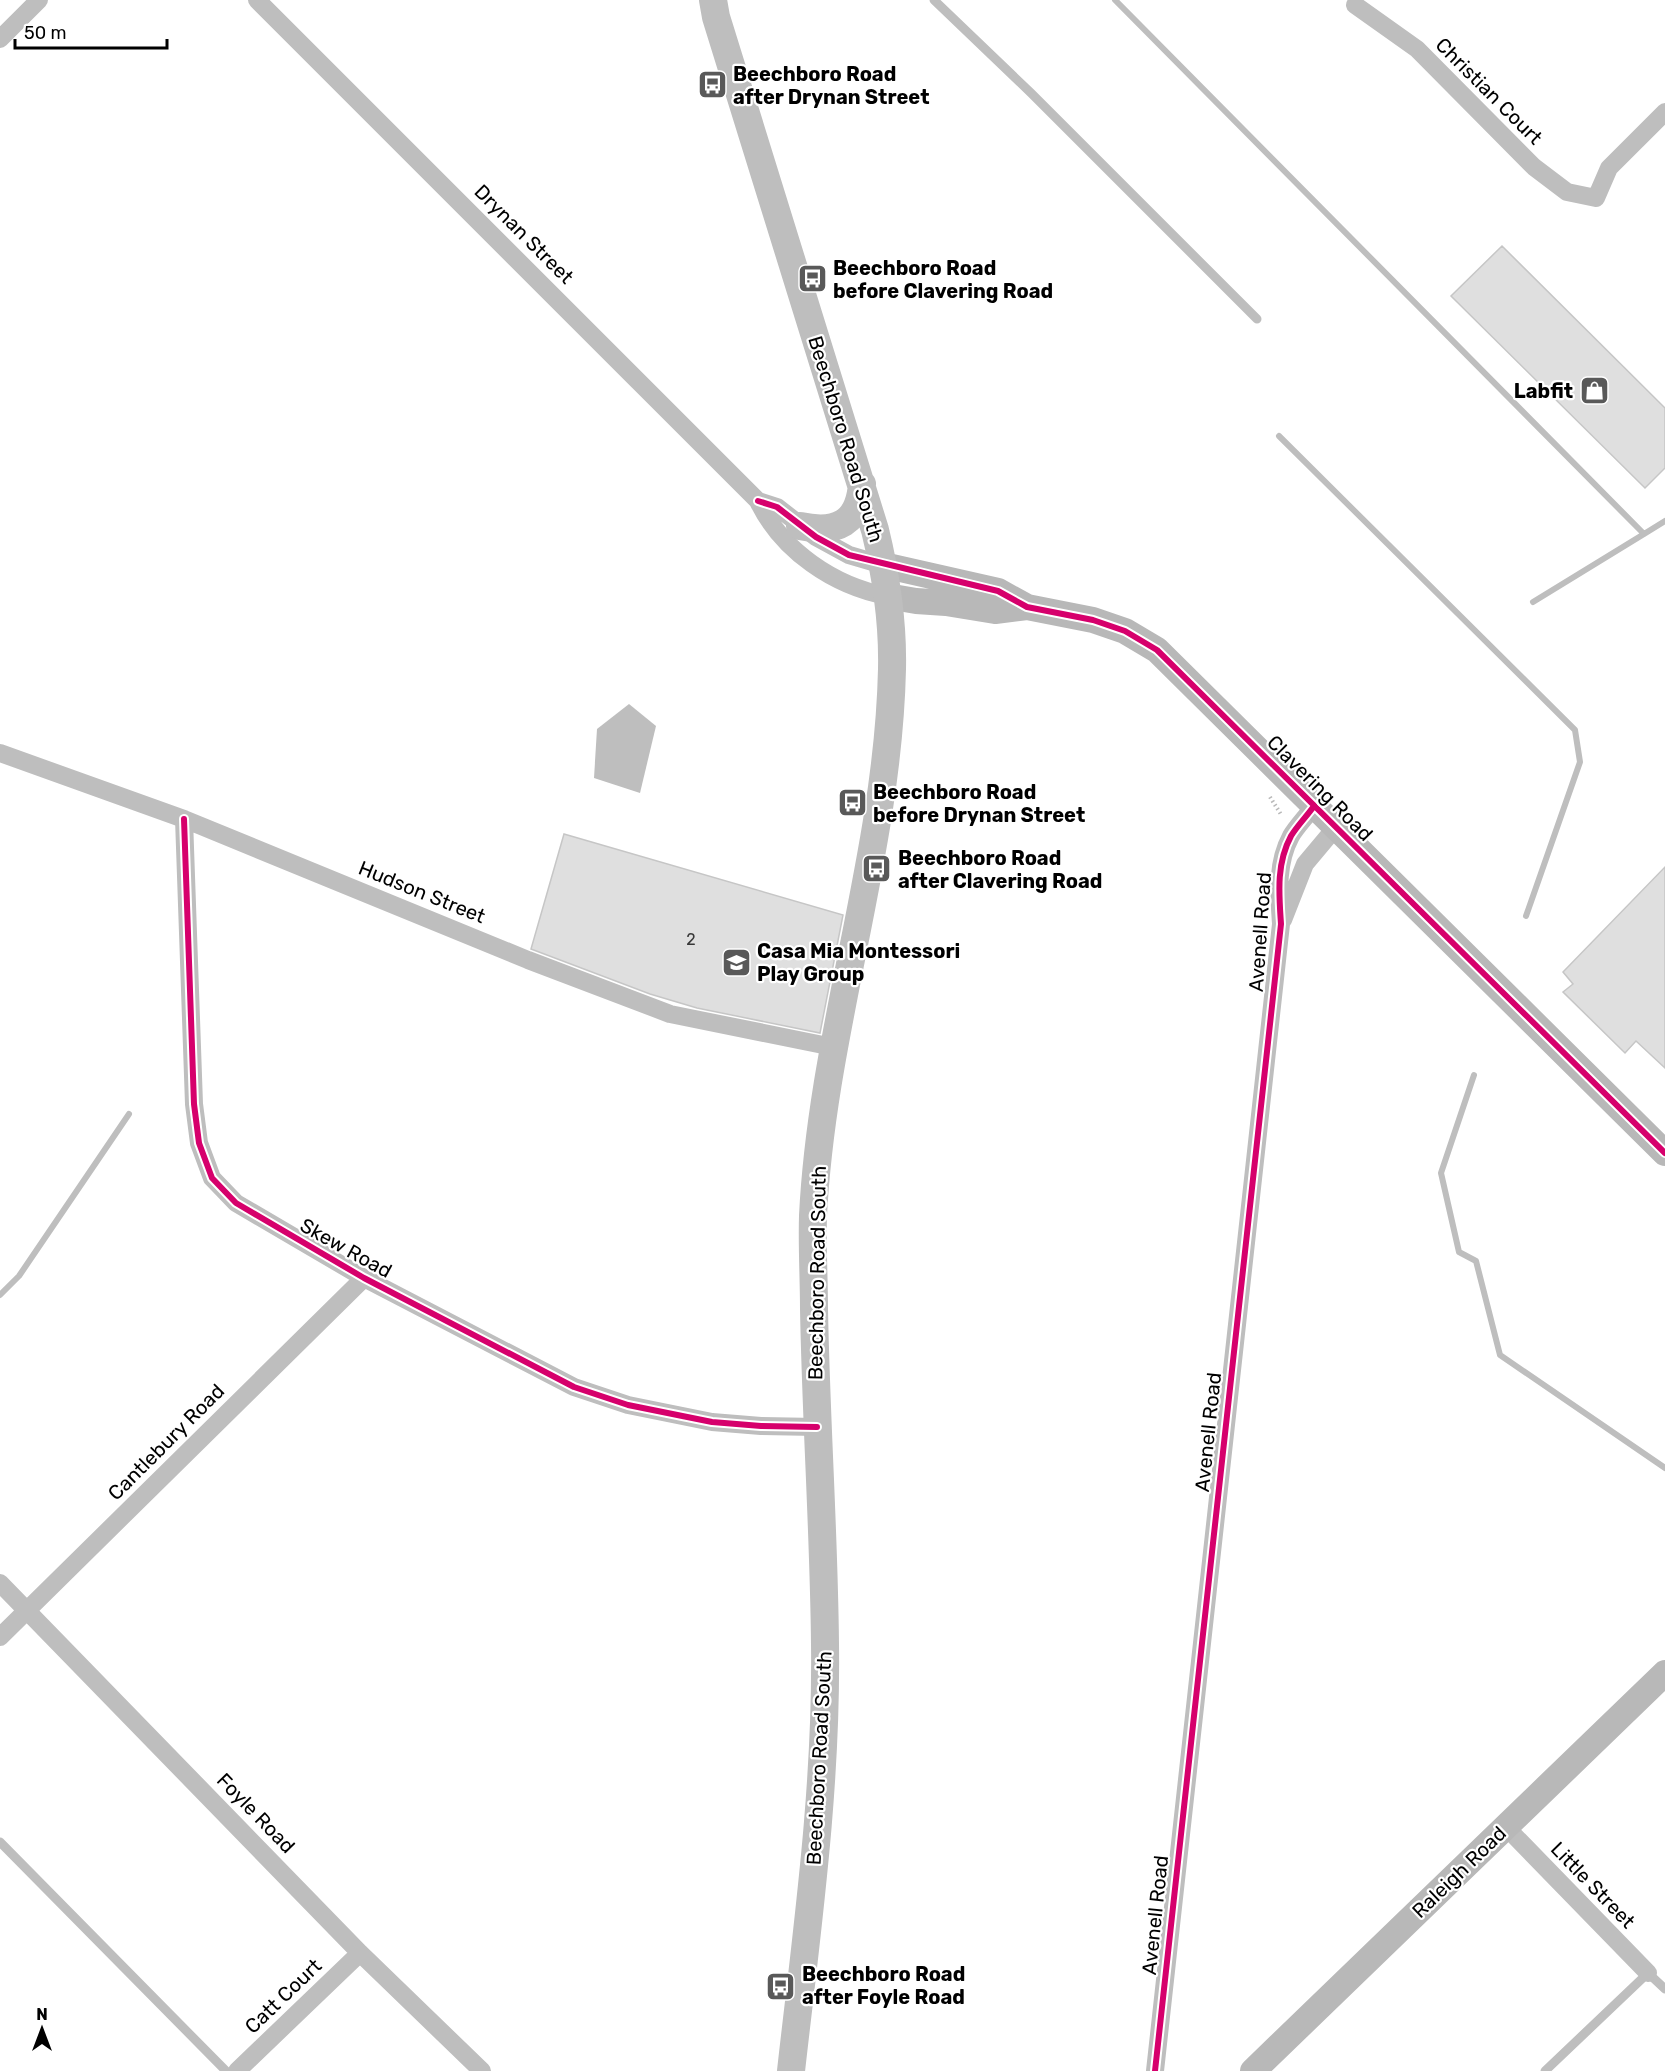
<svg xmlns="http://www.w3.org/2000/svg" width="1665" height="2071" viewBox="0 0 1665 2071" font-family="Rubik,sans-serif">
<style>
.water{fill:#bebebe}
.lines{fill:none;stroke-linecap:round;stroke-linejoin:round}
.stream{stroke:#bebebe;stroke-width:6}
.building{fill:#dfdfdf;stroke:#c6c6c6;stroke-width:1.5}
.path{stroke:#b9b9b9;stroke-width:4;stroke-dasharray:1.5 3;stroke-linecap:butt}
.lane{stroke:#bebebe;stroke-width:9}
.street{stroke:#bebebe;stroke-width:18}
.secondary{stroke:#b8b8b8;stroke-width:26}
.primary{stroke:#bebebe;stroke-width:28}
.cycleway-casing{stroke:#fff;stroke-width:10}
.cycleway{stroke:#d6006c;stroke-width:6}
.labels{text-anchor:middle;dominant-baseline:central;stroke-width:4.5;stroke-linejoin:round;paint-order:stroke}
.number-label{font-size:16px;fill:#383838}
.poi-label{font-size:20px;font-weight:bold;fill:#000;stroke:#fff;text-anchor:start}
.street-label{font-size:20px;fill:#000;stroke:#fff}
</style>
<rect width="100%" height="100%" fill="#fff"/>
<!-- water -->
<path class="water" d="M629 704 656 726 640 793 594 778 597 729Z"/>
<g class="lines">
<!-- stream -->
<path class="stream" d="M1115 0 1644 534 1533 602
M1279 436 1575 730 1580 762 1526 916
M1644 534 1665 521
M1474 1075 1441 1173 1459 1252 1476 1261 1500 1355 1665 1468
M0 1295 19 1276 129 1114"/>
</g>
<!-- building -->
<path class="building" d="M1502 246 1665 408V468L1645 488 1451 296Z
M564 834 843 915 820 1033 697 1008 650 994 531 949Z
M1665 867V1068L1636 1041 1625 1053 1563 992 1573 984 1563 972Z"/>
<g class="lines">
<!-- path -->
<path class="path" d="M1270 797 1282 816"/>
<!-- lane -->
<path class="lane" d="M934 0 1031 93 1257 319
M0 1842 226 2071
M1545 2071 1648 1973 1665 1989"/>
<!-- street -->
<path class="street" d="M257 0 758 501C782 551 834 586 887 596
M1355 5 1417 49 1534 167 1567 192 1596 198 1609 168 1665 112
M0 39 39 0
M758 501 777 507 816 537 849 555 883 565
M0 753 184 819 528 960 670 1014 833 1047
M184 819 194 1104 199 1143 212 1178 236 1203 364 1278 574 1387 628 1405 712 1422 761 1426 817 1427
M1283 920 1305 864 1336 827
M0 1583 360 1953 482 2071
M0 1637 364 1278
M1506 1827 1648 1973
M237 2071 360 1953
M1155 2071 1281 924C1279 894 1276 864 1291 836 1297 826 1307 816 1314 806"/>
<!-- secondary -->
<path class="secondary" d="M883 565 998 591 1027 607 1093 620 1125 631 1157 650 1665 1153
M887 596 916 601 946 603 995 611 1027 607
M1253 2071 1665 1673"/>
<!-- primary -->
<path class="primary" d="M713 0 716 17 875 530C886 575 893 623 892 669 888 854 822 1031 813 1216 812 1247 814 1278 814 1309 816 1421 824 1533 825 1644 827 1788 807 1929 791 2071
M800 526C837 534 859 523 862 484"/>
<defs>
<path id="cycleway" d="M758 501 777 507 816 537 849 555 998 591 1027 607 1093 620 1125 631 1157 650 1665 1153
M184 819 194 1104 199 1143 212 1178 236 1203 364 1278 574 1387 628 1405 712 1422 761 1426 817 1427
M1155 2071 1281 924C1279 894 1276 864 1291 836 1297 826 1307 816 1314 806"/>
</defs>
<!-- cycleway casing -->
<use href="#cycleway" class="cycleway-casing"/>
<!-- cycleway -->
<use href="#cycleway" class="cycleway"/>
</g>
<!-- icons -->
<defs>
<symbol id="bus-square" viewBox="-11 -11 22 22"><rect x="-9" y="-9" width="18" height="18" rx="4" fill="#595959" stroke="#fff"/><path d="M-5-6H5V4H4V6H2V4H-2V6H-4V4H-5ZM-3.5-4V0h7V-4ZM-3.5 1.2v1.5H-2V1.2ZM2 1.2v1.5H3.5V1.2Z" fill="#fff"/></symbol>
<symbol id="shop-square" viewBox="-11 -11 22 22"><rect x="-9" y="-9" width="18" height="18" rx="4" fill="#595959" stroke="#fff"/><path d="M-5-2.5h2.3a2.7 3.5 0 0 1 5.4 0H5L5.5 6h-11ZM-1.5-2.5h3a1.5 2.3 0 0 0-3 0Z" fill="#fff"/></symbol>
<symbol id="school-square" viewBox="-11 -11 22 22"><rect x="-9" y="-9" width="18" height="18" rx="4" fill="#595959" stroke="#fff"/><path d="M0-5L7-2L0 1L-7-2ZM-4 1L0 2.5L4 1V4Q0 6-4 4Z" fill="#fff"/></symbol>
</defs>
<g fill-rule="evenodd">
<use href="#bus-square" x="696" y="68" width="33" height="33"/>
<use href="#bus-square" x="796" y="262" width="33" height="33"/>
<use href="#shop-square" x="1578" y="374" width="33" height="33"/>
<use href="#bus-square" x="836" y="786" width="33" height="33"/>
<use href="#bus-square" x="860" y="852" width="33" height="33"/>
<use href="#school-square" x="720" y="946" width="33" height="33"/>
<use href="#bus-square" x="764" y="1970" width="33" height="33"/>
</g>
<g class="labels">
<!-- number labels -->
<g class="number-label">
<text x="691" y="939">2</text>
</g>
<!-- poi labels -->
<g class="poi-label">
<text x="733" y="74">Beechboro Road<tspan x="733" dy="23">after Drynan Street</tspan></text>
<text x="833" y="268">Beechboro Road<tspan x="833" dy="23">before Clavering Road</tspan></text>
<text x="1573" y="391" text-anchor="end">Labfit</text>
<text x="873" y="792">Beechboro Road<tspan x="873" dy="23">before Drynan Street</tspan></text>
<text x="898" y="858">Beechboro Road<tspan x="898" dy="23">after Clavering Road</tspan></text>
<text x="757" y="951">Casa Mia Montessori<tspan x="757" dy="23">Play Group</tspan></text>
<text x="802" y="1974">Beechboro Road<tspan x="802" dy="23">after Foyle Road</tspan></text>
</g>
<!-- street labels -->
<g class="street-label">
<text transform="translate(1489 91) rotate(45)">Christian Court</text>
<text transform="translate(524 234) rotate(45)">Drynan Street</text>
<text transform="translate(846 439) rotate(73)">Beechboro Road South</text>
<text transform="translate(1320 788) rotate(45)">Clavering Road</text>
<text transform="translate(422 892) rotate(22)">Hudson Street</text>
<text transform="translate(1260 932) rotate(-86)">Avenell Road</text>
<text transform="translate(346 1248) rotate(29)">Skew Road</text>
<text transform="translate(817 1273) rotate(-89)">Beechboro Road South</text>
<text transform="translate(1208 1432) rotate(-84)">Avenell Road</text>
<text transform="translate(166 1442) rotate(-45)">Cantlebury Road</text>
<text transform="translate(819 1758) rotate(-87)">Beechboro Road South</text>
<text transform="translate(256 1813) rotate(46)">Foyle Road</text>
<text transform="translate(1459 1872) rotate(-44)">Raleigh Road</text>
<text transform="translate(1593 1885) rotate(46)">Little Street</text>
<text transform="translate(1155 1915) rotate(-84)">Avenell Road</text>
<text transform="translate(283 1996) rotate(-44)">Catt Court</text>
</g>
</g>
<!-- north arrow -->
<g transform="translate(42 2029)" stroke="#ffffff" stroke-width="4.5" paint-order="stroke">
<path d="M0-4.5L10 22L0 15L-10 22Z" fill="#000000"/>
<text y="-9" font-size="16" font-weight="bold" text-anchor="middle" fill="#000000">N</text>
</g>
<!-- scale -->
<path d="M15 39v9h152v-9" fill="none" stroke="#000000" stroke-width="3"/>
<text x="24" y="39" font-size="18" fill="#000000" stroke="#ffffff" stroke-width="4.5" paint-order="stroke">50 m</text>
</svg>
